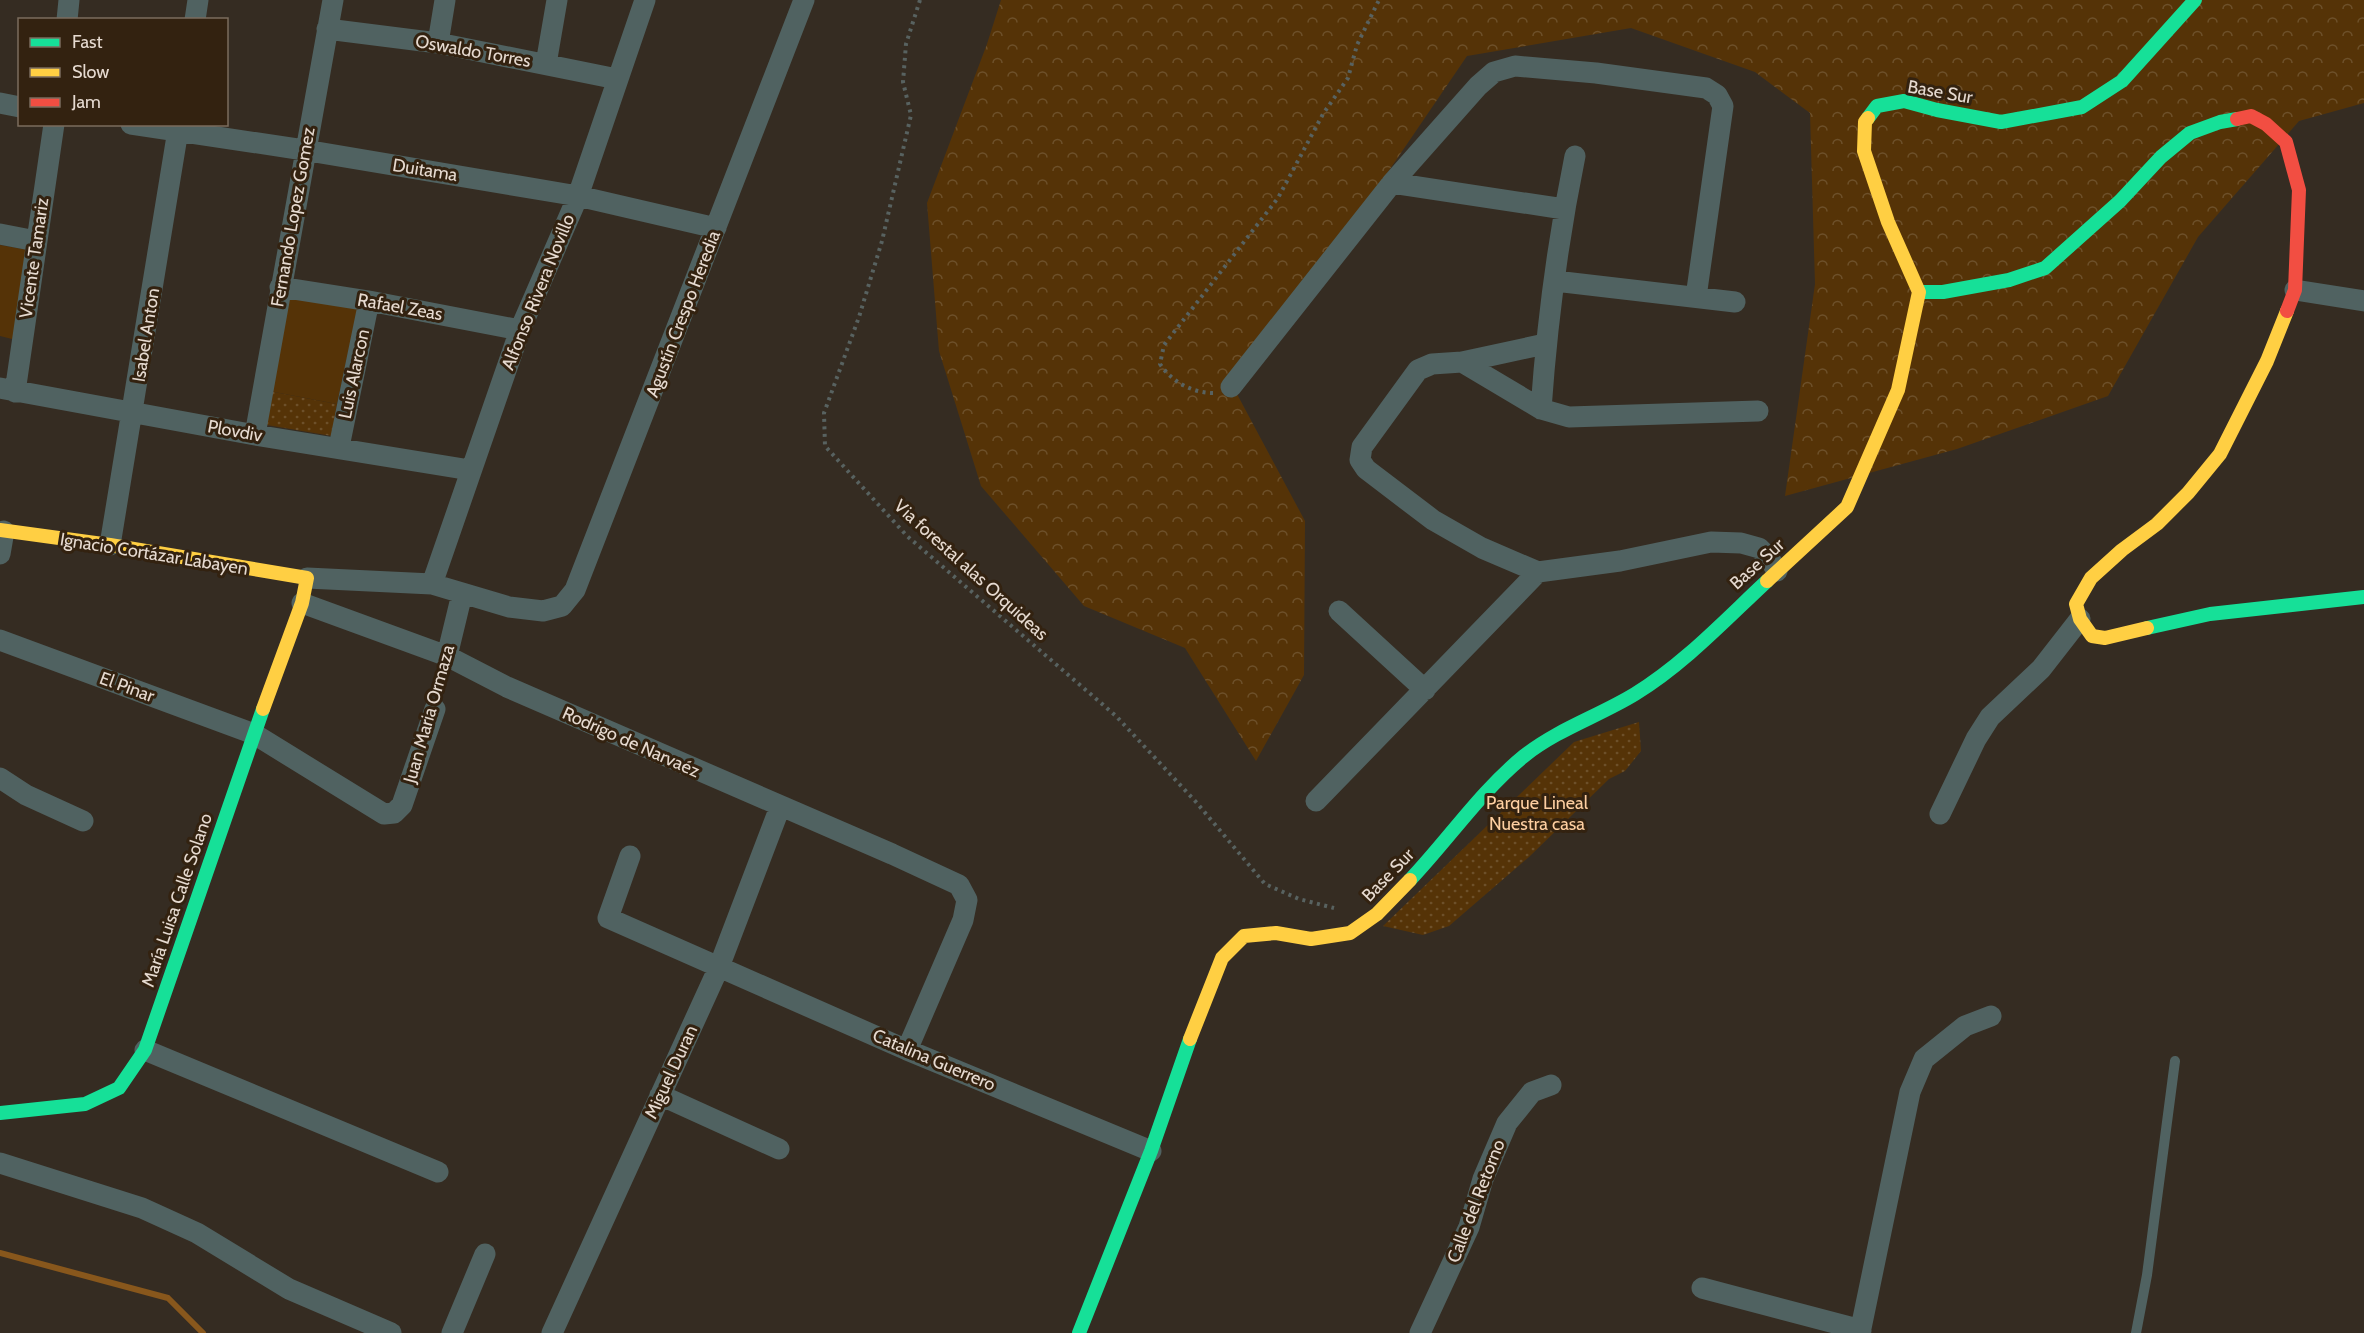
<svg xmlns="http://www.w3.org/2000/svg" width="2364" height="1333" viewBox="0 0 2364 1333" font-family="Cabin,sans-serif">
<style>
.forest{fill:url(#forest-crowns)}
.park{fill:url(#park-dots)}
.pitch{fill:#553307}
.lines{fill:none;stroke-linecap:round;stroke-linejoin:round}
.stream{stroke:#88571c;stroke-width:6}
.path{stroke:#586260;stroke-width:4;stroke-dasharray:3 4.5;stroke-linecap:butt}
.lane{stroke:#506261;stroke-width:10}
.street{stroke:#506261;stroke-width:21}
.fast{stroke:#16e098;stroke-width:14}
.slow{stroke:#ffcf43;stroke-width:14}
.jam{stroke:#f24e42;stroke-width:14}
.labels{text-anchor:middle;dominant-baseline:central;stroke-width:6;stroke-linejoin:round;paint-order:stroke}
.street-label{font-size:18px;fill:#e6dad0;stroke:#332210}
.park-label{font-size:18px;fill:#fecfa1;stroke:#332210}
</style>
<defs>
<pattern id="forest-crowns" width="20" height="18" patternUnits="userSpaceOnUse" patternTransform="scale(1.5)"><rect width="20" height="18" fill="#553307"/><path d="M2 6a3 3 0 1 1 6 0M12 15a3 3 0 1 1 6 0" fill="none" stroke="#6d502a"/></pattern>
<pattern id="park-dots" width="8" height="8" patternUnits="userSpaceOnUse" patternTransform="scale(1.5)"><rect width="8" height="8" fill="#553307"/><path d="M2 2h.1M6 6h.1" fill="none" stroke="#6d502a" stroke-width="1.8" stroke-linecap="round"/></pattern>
</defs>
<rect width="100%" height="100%" fill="#352c22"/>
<!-- forest -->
<path class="forest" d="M1001 0H2364V103L2299 121 2198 237 2108 396 1957 449 1785 496 1815 284 1810 113 1755 72 1631 28 1467 56 1360 213 1230 381 1305 521 1304 675 1256 761 1185 648 1084 606 981 486 939 351 927 203 987 44Z"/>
<!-- park -->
<path class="park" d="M269 391 337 404 332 436 261 424Z
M1639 722 1641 751 1625 771 1609 779 1529 857 1449 926 1423 935 1383 926 1574 742Z"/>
<!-- pitch -->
<path class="pitch" d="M0 245 28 250 16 340 0 336Z
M281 294 358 308 337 404 269 391Z"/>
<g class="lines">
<!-- stream -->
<path class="stream" d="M0 1253 168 1298 203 1333"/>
<!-- path -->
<path class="path" d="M920 0 906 44 903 82 911 115 882 241 859 317 824 413 825 446 907 536 1116 716 1196 802 1265 884 1299 899 1334 908
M1213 393C1192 393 1171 381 1160 364L1164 345 1278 198 1323 114 1348 78 1357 45 1379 0
M439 690 443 674"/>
<!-- lane -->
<path class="lane" d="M2136 1333 2147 1275 2175 1061"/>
<!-- street -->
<path class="street" d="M67 20 69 0
M195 20 198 0
M327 29 438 43 617 79
M438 43 445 0
M546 64 557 0
M0 103 20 107
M131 124 304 150 578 196 716 228
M1392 183 1564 209
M0 234 36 241
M1555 281 1735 302
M280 287 369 301 520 330
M2295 290 2364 301
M1545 344 1462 362 1432 364 1418 370 1362 447 1360 460 1366 469 1433 520 1482 548 1538 572 1620 561 1711 542 1741 543 1759 548 1769 558 1777 571
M1462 362 1541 409 1569 417 1758 411
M1231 387 1392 183 1478 86 1494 72 1515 66 1596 73 1706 88 1717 95 1723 106 1696 297
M0 388 255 435 470 470
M15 392 54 124
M1541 409C1547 324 1558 239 1575 156
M255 435 333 0
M339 447 369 301
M110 545 179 124
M0 554 4 531
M307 578 432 584 509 607 543 611 562 606 575 590 804 0
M432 584 520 330 578 196 645 0
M302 603 447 656 507 687 892 854 959 885 967 900 963 920 907 1050
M1339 611 1425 690
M0 640 254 734 384 814 394 813 402 805 435 709
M447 656 462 594
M0 778 26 795 83 821
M1316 801 1538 572
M1940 814 1976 739 1990 717 2041 669 2080 619
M630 856 608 918 907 1050 1151 1151
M145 1050 438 1172
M660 1095 779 1149
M0 1163 142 1208 197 1233 289 1289 391 1333
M1702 1288 1861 1330
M452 1333 485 1254
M552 1333 719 967 780 807
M1420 1333 1469 1227 1483 1179 1507 1123 1532 1092 1551 1085
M1860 1333 1910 1092 1924 1059 1965 1026 1991 1016"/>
<!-- fast -->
<path class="fast" d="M1868 118 1877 106 1904 101 1937 110 2001 122 2082 107 2122 81 2195 0
M1919 292H1943L2009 280 2045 268 2120 201 2161 157 2190 133 2220 122 2237 119
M2147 628 2210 614 2364 597
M1410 880C1448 840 1481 791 1524 756 1558 729 1599 716 1635 694 1684 664 1725 620 1767 581
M0 1113 85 1104 119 1088 145 1050 263 709
M1079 1333 1151 1151 1190 1039"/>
<!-- slow -->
<path class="slow" d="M0 530 110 545 307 578 302 603 263 709
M1767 581 1847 507 1898 390 1919 292 1888 222 1864 151 1865 122 1868 118
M2147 628 2105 638 2092 636 2080 619 2076 604 2091 578 2122 550 2157 524 2188 493 2220 454 2267 361 2287 311
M1190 1039 1222 958 1244 936 1276 933 1311 939 1350 933 1377 914 1410 880"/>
<!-- jam -->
<path class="jam" d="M2237 119 2251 116 2266 124 2286 142 2299 190 2295 290 2287 311"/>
</g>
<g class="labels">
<!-- street labels -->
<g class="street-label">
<text transform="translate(473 51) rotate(10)">Oswaldo Torres</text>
<text transform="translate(1940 92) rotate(10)">Base Sur</text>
<text transform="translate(425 170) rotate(9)">Duitama</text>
<text transform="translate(293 217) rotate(-80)">Fernando Lopez Gomez</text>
<text transform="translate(34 258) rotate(-82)">Vicente Tamariz</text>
<text transform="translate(538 292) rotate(-68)">Alfonso Rivera Novillo</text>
<text transform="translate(400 307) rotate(10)">Rafael Zeas</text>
<text transform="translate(683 314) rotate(-69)">Agustín Crespo Heredia</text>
<text transform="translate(146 335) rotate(-81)">Isabel Anton</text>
<text transform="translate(354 374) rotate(-78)">Luis Alarcon</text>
<text transform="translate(235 431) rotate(10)">Plovdiv</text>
<text transform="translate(154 554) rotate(9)">Ignacio Cortázar Labayen</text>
<text transform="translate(1757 564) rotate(-42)">Base Sur</text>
<text transform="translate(971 570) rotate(42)">Via forestal alas Orquideas</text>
<text transform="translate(127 687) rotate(20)">El Pinar</text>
<text transform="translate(429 714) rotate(-74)">Juan Maria Ormaza</text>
<text transform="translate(631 742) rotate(24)">Rodrigo de Narvaéz</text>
<text transform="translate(1388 875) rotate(-46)">Base Sur</text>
<text transform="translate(177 900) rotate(-71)">María Luisa Calle Solano</text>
<text transform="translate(934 1060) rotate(23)">Catalina Guerrero</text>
<text transform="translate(671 1072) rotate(-65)">Miguel Duran</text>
<text transform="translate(1476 1201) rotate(-69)">Calle del Retorno</text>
</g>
<!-- park labels -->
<g class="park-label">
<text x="1537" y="803">Parque Lineal<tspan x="1537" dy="21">Nuestra casa</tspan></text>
</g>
</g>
<!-- legend -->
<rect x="18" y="18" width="210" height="108" fill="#332210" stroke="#7b6c5d" stroke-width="1.5"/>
<rect x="30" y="38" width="30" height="9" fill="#16e098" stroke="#7b6c5d" stroke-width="1.5"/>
<text x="72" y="48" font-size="18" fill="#e6dad0">Fast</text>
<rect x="30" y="68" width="30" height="9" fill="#ffcf43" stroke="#7b6c5d" stroke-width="1.5"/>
<text x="72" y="78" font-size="18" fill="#e6dad0">Slow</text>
<rect x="30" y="98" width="30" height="9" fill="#f24e42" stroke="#7b6c5d" stroke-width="1.5"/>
<text x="72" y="108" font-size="18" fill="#e6dad0">Jam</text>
</svg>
